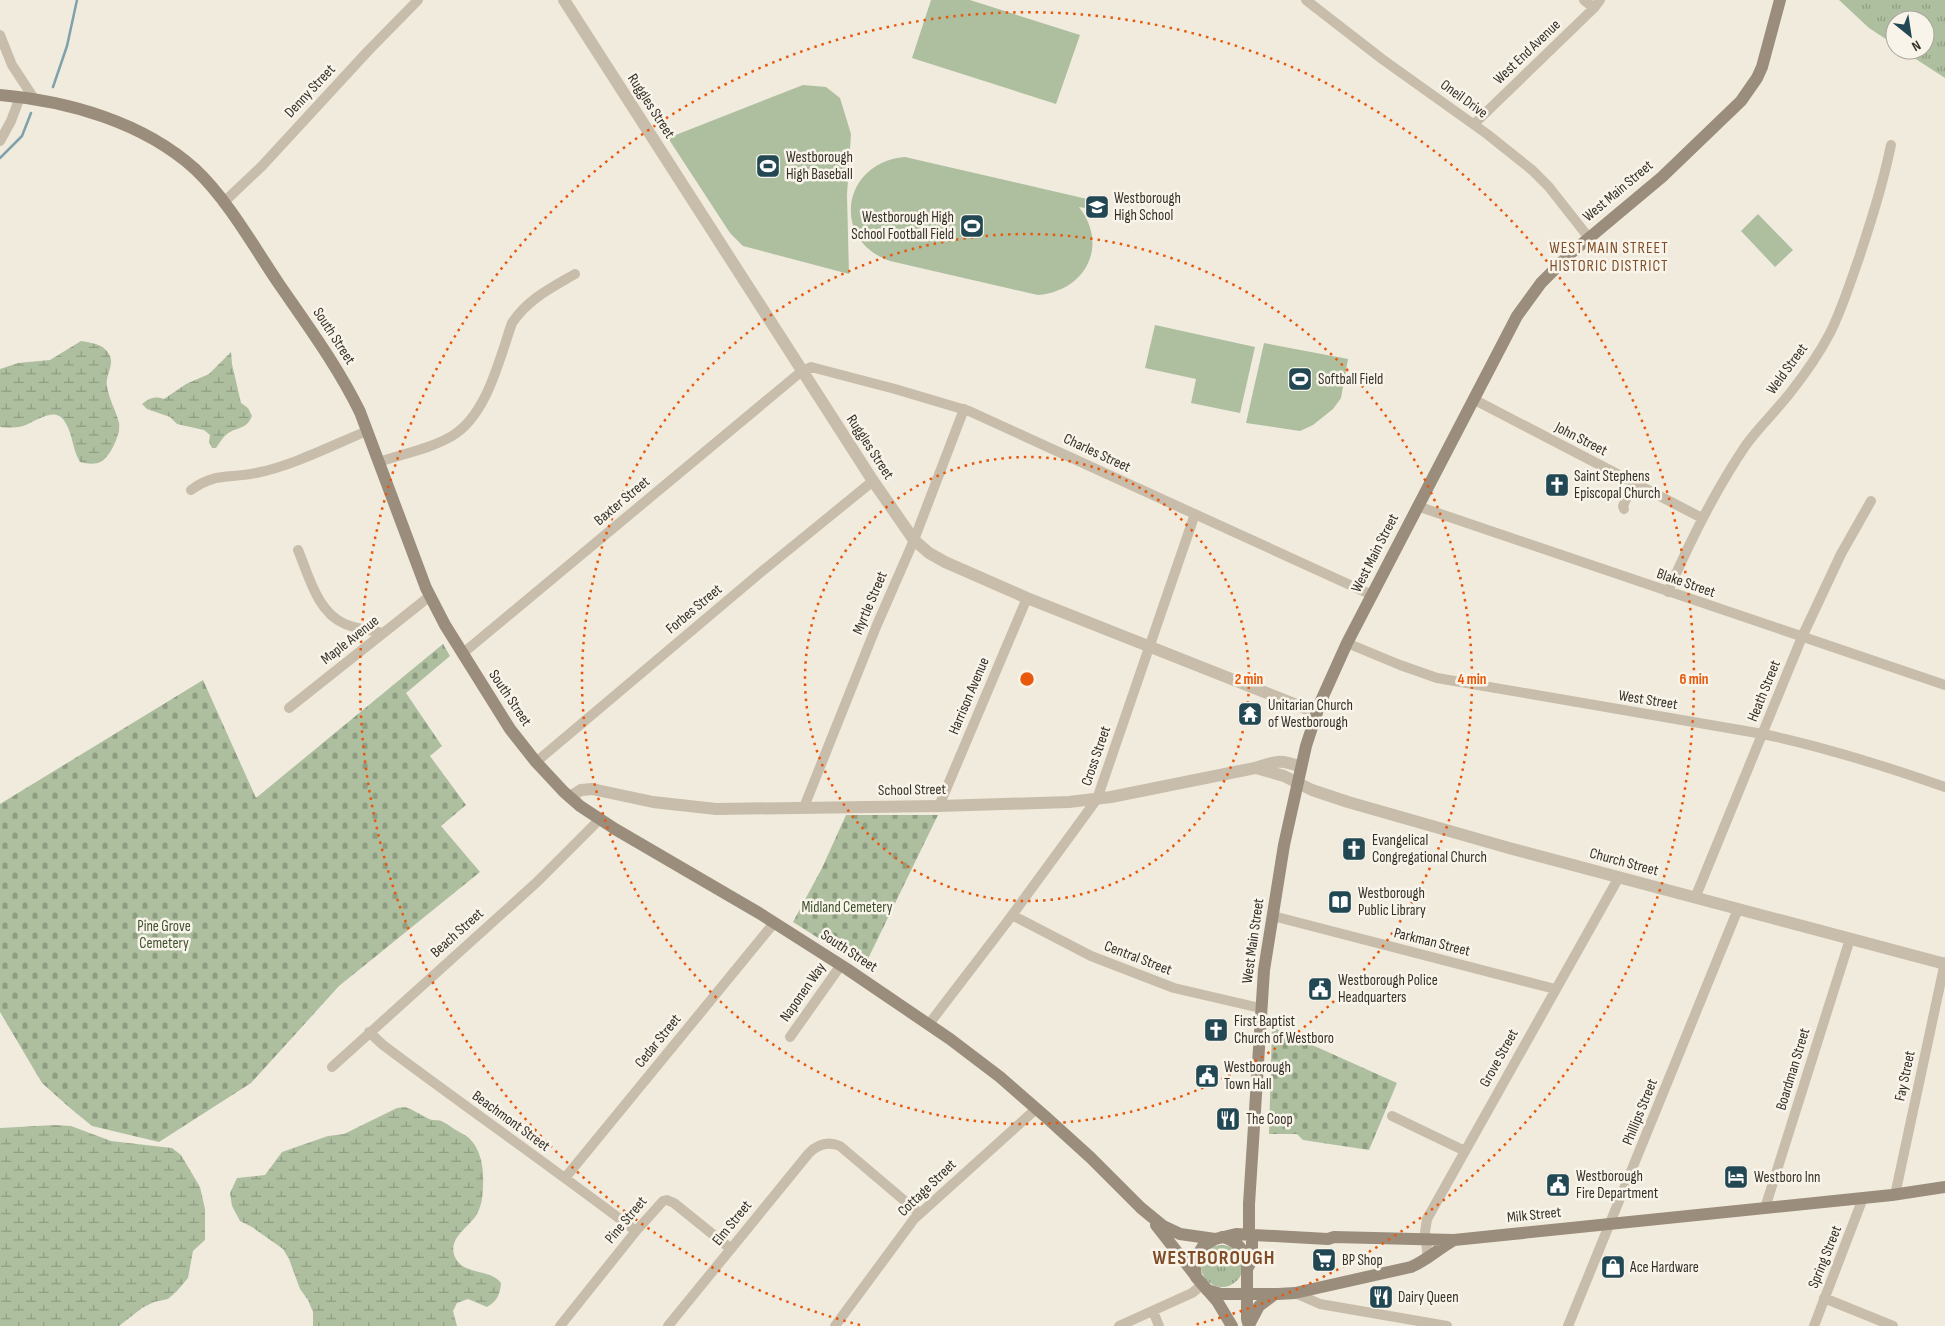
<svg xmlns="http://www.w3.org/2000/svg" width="1945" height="1326" viewBox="0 0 1945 1326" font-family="'Sofia Sans Condensed',sans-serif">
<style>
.grass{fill:url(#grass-tufts)}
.wetland{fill:url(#wetland-marsh)}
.cemetery{fill:url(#cemetery-stones)}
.park{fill:#aebf9f}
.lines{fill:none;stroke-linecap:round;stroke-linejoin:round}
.stream{stroke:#7fa1ac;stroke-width:2.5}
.minor{stroke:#c8bdaa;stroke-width:10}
.tertiary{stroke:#c8bdaa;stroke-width:12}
.secondary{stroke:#9b8d7c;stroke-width:12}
.ring{fill:none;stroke:#e8590c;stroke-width:2.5;stroke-dasharray:2.5 5}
.labels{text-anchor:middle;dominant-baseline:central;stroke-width:5;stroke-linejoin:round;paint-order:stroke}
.street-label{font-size:15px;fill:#363029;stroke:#f8f4ea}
.poi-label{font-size:15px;fill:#363029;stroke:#f8f4ea;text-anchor:start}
.park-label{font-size:15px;fill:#3f522f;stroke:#f8f4ea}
.neighbourhood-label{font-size:16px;letter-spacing:1px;fill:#7f4d28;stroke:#f8f4ea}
.district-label{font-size:20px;font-weight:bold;letter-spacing:1px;fill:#7f4d28;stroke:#f8f4ea}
.centre{fill:#e8590c;stroke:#f8f4ea;stroke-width:2.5}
.ring-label{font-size:15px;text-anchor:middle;font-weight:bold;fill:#e8590c;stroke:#f8f4ea;stroke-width:5;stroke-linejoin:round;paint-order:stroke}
</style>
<defs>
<pattern id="grass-tufts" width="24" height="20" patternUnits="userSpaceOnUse" patternTransform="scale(1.25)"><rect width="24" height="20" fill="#aebf9f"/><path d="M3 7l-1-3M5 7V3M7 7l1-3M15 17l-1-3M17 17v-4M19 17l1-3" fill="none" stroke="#8e9c82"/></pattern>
<pattern id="wetland-marsh" width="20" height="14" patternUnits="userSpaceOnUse" patternTransform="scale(1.25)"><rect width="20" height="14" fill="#aebf9f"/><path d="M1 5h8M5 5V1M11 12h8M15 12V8" fill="none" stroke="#8e9c82"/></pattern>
<pattern id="cemetery-stones" width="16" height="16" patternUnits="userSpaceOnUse" patternTransform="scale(1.25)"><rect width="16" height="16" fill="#aebf9f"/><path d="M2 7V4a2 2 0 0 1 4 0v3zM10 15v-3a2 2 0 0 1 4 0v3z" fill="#8e9c82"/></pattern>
</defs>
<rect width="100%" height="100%" fill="#f1ebde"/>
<!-- grass -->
<path class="grass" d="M1839 0H1945V78L1902 50H1925V20H1895V45L1869 28Z
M1201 1266a21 21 0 1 1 42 0a21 21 0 1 1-42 0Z"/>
<!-- wetland -->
<path class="wetland" d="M81 341C92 343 105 344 110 356 114 366 105 376 107 386 109 400 116 410 119 423 121 433 111 455 102 461 96 465 87 464 80 462 72 449 73 434 65 422 55 405 36 422 23 426 16 428 8 428 0 427V369L18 363 50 360Z
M231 352 232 364 241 403 248 408 252 416C246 431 236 426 226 435 222 438 219 444 216 448H212L209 442 210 435 204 430 177 424 170 417 147 409 142 404C150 398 154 396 164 399L186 384 209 374Z
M405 1107C414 1110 421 1115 429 1119 433 1121 439 1119 443 1122 448 1124 452 1128 456 1130 460 1133 466 1135 469 1138 481 1149 484 1169 483 1184 483 1194 482 1205 477 1214 470 1227 445 1239 456 1259 465 1275 491 1269 501 1283 500 1295 497 1301 487 1307L468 1299 457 1303 453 1311 457 1326H313V1312L308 1300 300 1289 289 1259 283 1249 252 1227 240 1221 232 1206 230 1193 237 1178 265 1175 282 1152 328 1136 344 1134 397 1108Z
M55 1125 71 1126 111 1141 172 1148 181 1155 200 1187 205 1209V1240L193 1251 188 1278 177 1291 168 1299 154 1302 142 1308 119 1326H0V1128Z"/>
<!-- cemetery -->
<path class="cemetery" d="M443 644 450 656 406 693 442 746 430 756 466 805 441 826 480 872 339 986 251 1083 159 1142 92 1126 70 1108 42 1083 0 1012V804L203 680 256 798Z
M846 815H938L864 967 793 922 822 868Z
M1272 1027 1397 1083 1369 1150 1303 1140 1297 1134H1269Z"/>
<!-- park -->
<path class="park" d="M931 0H970L1080 35 1056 104 912 58Z
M803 85 826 87 840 98 851 134 847 195 849 274 743 246 730 233 668 138Z
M905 157 1087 199 1085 208 1079 207C1109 245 1086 291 1038 295L890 261C830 240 842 162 905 157Z
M1758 214 1793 250 1775 267 1741 231Z
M1155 325 1255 347 1240 413 1191 403 1196 379 1145 368Z
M1264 343 1348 359 1341 398 1333 409 1313 425 1300 431 1246 423Z"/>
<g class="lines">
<!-- stream -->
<path class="stream" d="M53 87 67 46 77 0
M0 158 22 136 31 113"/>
<!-- minor -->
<path class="minor" d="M1306 0 1382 59 1487 134 1532 170 1549 187 1589 238
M1584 0 1594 8
M0 35 12 65 35 100
M1474 124 1594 8 1600 0
M0 141 11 121 20 97
M224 202 262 166 368 51 418 0
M1473 399 1702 518
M379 462C402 454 430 449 452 436 487 415 499 360 512 323 528 299 551 288 575 274
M191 490C216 472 229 479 256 473 292 466 333 445 367 431
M1417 506 1945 685
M1624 509 1623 506 1633 483
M298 550C309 576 317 612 345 624 357 629 371 630 383 633
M1668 592C1690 541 1714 492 1746 445 1759 427 1776 411 1790 393 1805 374 1819 354 1830 333 1842 309 1850 283 1859 258 1871 221 1883 184 1891 145
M1347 643 1400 665 1437 678 1763 734C1825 747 1885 766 1945 787
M462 654 802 371 811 367 895 389 969 411 1372 595
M289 708 430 596
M536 762 760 573 873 481
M939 806 1027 598
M804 807 876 627 914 540 964 409
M1695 898 1802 637 1841 554 1871 501
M1012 915 1091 956 1174 988 1260 1008
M1273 916 1555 989
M929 1024 1007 922 1097 799 1195 514
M369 1032 383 1045C467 1108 553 1168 636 1231
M790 1037 841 965
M332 1067 537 882 600 819
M1392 1116 1465 1151
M565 1178 774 923
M1895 1195 1945 962
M1765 1208 1850 939
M1428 1259 1425 1232 1427 1219 1619 877
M1295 1293 1320 1304 1447 1326
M1824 1298 1893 1326
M1153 1311 1159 1326
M560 1326 636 1231 663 1201 667 1200 674 1203 731 1249
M668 1326 809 1153C818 1144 828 1141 840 1146L919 1213
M835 1326 914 1219 1036 1109
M1119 1326 1192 1293 1202 1285
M1568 1326 1738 909
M1814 1326 1863 1198"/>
<!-- tertiary -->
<path class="tertiary" d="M564 0 873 481 914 540 929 553 945 562 1027 598 1317 713
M1256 768 1284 776 1312 790 1348 802 1509 848 1945 964
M570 797 581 790 592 789 653 802 716 809 939 806 1069 802 1111 797 1255 768C1275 761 1281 759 1301 767"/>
<!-- secondary -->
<path class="secondary" d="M0 95C68 101 143 122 195 169 228 200 254 247 279 284 308 326 338 367 360 412L426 588 445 625 510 729 536 762 564 792 580 806 615 829 759 913 847 969 950 1039 1000 1077 1047 1118 1091 1158 1141 1208 1163 1226 1180 1234 1215 1239
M1156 1225 1195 1275
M1222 1237C1235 1240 1243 1248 1247 1260V1319L1249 1326
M1248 1267 1252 1260V1240L1249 1234V1204L1264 970 1284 845 1306 746 1320 703 1347 643 1517 316 1541 283 1571 253 1662 177 1741 101 1757 78 1762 67 1780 0
M1207 1290 1221 1294H1278L1295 1293 1411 1267C1427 1260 1438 1249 1454 1240
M1250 1323 1259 1306 1275 1294
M1232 1326 1217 1301 1196 1277 1194 1261 1203 1246 1215 1239 1236 1234 1328 1239 1334 1237 1454 1240 1892 1195 1945 1187"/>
</g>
<!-- distance rings -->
<g class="ring">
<circle cx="1027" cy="679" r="222"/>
<circle cx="1027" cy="679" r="445"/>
<path d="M860 1325A667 667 0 1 1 1194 1325"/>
</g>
<!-- icons -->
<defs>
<symbol id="stadium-square" viewBox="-11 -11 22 22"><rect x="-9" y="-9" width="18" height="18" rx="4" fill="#224854" stroke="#f8f4ea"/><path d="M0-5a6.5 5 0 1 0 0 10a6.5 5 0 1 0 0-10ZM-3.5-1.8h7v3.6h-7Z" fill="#fff"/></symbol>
<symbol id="school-square" viewBox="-11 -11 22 22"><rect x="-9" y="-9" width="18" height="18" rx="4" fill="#224854" stroke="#f8f4ea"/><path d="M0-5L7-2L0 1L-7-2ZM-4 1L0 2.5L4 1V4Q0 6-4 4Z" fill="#fff"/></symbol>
<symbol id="church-square" viewBox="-11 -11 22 22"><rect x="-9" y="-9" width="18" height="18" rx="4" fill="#224854" stroke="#f8f4ea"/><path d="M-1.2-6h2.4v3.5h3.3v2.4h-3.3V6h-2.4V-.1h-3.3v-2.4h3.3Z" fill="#fff"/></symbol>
<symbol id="temple-square" viewBox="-11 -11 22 22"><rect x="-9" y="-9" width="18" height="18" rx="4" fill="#224854" stroke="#f8f4ea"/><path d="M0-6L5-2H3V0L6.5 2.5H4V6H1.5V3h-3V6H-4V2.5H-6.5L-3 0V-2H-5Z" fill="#fff"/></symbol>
<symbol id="library-square" viewBox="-11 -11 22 22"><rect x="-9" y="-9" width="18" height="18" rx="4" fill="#224854" stroke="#f8f4ea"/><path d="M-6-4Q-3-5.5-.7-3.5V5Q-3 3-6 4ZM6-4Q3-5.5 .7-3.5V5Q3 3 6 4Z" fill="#fff"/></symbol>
<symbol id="civic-square" viewBox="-11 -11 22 22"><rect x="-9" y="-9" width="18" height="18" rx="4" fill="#224854" stroke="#f8f4ea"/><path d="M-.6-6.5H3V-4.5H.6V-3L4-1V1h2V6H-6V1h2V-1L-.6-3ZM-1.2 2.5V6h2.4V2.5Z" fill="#fff"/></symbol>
<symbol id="restaurant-square" viewBox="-11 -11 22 22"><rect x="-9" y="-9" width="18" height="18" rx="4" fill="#224854" stroke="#f8f4ea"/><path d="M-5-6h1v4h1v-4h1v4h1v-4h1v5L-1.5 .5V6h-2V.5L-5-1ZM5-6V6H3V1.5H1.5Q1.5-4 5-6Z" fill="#fff"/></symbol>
<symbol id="hotel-square" viewBox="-11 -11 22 22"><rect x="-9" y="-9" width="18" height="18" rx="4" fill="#224854" stroke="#f8f4ea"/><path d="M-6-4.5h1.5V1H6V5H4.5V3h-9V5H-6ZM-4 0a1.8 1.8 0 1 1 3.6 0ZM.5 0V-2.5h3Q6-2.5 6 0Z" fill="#fff"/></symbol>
<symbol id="supermarket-square" viewBox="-11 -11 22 22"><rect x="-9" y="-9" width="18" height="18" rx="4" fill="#224854" stroke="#f8f4ea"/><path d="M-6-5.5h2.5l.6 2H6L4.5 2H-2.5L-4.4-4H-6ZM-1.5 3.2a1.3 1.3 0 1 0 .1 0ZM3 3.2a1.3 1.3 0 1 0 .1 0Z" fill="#fff"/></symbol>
<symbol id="shop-square" viewBox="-11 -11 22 22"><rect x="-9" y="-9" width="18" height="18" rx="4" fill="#224854" stroke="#f8f4ea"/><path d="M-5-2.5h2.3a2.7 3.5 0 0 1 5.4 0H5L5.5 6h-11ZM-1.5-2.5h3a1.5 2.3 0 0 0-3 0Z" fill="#fff"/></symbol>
</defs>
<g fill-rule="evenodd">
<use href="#stadium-square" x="754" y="152" width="28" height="28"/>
<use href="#school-square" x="1083" y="193" width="28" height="28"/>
<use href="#stadium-square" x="958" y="212" width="28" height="28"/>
<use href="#stadium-square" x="1286" y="365" width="28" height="28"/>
<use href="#church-square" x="1543" y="471" width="28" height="28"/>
<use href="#temple-square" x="1236" y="700" width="28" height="28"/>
<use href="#church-square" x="1340" y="835" width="28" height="28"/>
<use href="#library-square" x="1326" y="888" width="28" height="28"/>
<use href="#civic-square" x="1306" y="975" width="28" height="28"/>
<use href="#church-square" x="1202" y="1016" width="28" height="28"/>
<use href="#civic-square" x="1193" y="1062" width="28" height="28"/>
<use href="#restaurant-square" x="1214" y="1105" width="28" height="28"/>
<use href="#hotel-square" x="1722" y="1163" width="28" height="28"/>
<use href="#civic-square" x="1544" y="1171" width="28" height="28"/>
<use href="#supermarket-square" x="1310" y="1246" width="28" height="28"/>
<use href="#shop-square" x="1599" y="1253" width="28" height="28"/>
<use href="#restaurant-square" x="1367" y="1283" width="28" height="28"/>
</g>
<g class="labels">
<!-- street labels -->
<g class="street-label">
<text transform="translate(1527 52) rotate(-44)">West End Avenue</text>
<text transform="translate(310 91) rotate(-47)">Denny Street</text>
<text transform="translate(1464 99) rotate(36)">Oneil Drive</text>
<text transform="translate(651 106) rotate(57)">Ruggles Street</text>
<text transform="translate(1618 191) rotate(-40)">West Main Street</text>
<text transform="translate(334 336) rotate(57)">South Street</text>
<text transform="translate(1787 369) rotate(-54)">Weld Street</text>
<text transform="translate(1581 439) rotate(27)">John Street</text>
<text transform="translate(870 447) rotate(57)">Ruggles Street</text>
<text transform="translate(1097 453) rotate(25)">Charles Street</text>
<text transform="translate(622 501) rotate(-40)">Baxter Street</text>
<text transform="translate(1375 553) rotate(-63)">West Main Street</text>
<text transform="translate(1686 583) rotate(19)">Blake Street</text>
<text transform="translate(870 603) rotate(-67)">Myrtle Street</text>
<text transform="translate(694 609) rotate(-40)">Forbes Street</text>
<text transform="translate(350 640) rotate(-38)">Maple Avenue</text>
<text transform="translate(1764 691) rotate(-68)">Heath Street</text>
<text transform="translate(969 696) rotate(-67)">Harrison Avenue</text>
<text transform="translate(510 698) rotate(56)">South Street</text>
<text transform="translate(1648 700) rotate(9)">West Street</text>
<text transform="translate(1096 756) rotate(-71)">Cross Street</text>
<text transform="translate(912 790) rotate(-1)">School Street</text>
<text transform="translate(1624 862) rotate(15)">Church Street</text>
<text transform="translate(457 933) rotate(-42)">Beach Street</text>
<text transform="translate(1253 941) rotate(-82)">West Main Street</text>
<text transform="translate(1432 942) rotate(14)">Parkman Street</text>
<text transform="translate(849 951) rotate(33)">South Street</text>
<text transform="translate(1138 958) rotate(21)">Central Street</text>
<text transform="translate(803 992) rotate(-55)">Naponen Way</text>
<text transform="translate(658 1041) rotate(-51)">Cedar Street</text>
<text transform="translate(1499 1058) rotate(-61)">Grove Street</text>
<text transform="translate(1793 1069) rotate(-73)">Boardman Street</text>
<text transform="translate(1905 1076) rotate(-78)">Fay Street</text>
<text transform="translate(1640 1112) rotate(-68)">Phillips Street</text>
<text transform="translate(511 1121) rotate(36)">Beachmont Street</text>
<text transform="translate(927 1188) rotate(-44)">Cottage Street</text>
<text transform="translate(1534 1215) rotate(-6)">Milk Street</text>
<text transform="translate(626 1220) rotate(-50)">Pine Street</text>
<text transform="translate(732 1223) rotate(-51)">Elm Street</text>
<text transform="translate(1825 1257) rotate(-68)">Spring Street</text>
</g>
<!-- poi labels -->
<g class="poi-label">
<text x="786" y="157">Westborough<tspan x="786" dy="17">High Baseball</tspan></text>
<text x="1114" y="198">Westborough<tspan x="1114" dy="17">High School</tspan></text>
<text x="954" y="217" text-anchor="end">Westborough High<tspan x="954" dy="17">School Football Field</tspan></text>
<text x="1318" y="379">Softball Field</text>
<text x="1574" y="476">Saint Stephens<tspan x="1574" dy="17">Episcopal Church</tspan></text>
<text x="1268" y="705">Unitarian Church<tspan x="1268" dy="17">of Westborough</tspan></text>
<text x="1372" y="840">Evangelical<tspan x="1372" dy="17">Congregational Church</tspan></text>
<text x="1358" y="893">Westborough<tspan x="1358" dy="17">Public Library</tspan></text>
<text x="1338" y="980">Westborough Police<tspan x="1338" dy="17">Headquarters</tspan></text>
<text x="1234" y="1021">First Baptist<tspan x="1234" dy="17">Church of Westboro</tspan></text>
<text x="1224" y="1067">Westborough<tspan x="1224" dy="17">Town Hall</tspan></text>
<text x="1246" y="1119">The Coop</text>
<text x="1576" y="1176">Westborough<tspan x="1576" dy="17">Fire Department</tspan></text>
<text x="1754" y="1177">Westboro Inn</text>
<text x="1342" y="1260">BP Shop</text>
<text x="1630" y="1267">Ace Hardware</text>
<text x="1398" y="1297">Dairy Queen</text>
</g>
<!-- park labels -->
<g class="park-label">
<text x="847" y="907">Midland Cemetery</text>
<text x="164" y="926">Pine Grove<tspan x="164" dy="17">Cemetery</tspan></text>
</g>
<!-- neighbourhood labels -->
<g class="neighbourhood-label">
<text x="1609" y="248">WEST MAIN STREET<tspan x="1609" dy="18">HISTORIC DISTRICT</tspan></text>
</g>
<!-- district labels -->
<g class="district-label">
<text x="1214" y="1258">WESTBOROUGH</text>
</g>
</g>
<circle cx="1027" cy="679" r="8" class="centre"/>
<g class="ring-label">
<text x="1249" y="684">2 min</text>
<text x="1472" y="684">4 min</text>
<text x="1694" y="684">6 min</text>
</g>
<!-- north arrow -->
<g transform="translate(1910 35) rotate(150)"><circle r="24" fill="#f8f4ea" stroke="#aaa69d"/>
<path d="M0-4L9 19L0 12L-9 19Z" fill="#224854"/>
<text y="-8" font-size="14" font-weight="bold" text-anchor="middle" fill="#363029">N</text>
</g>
</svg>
